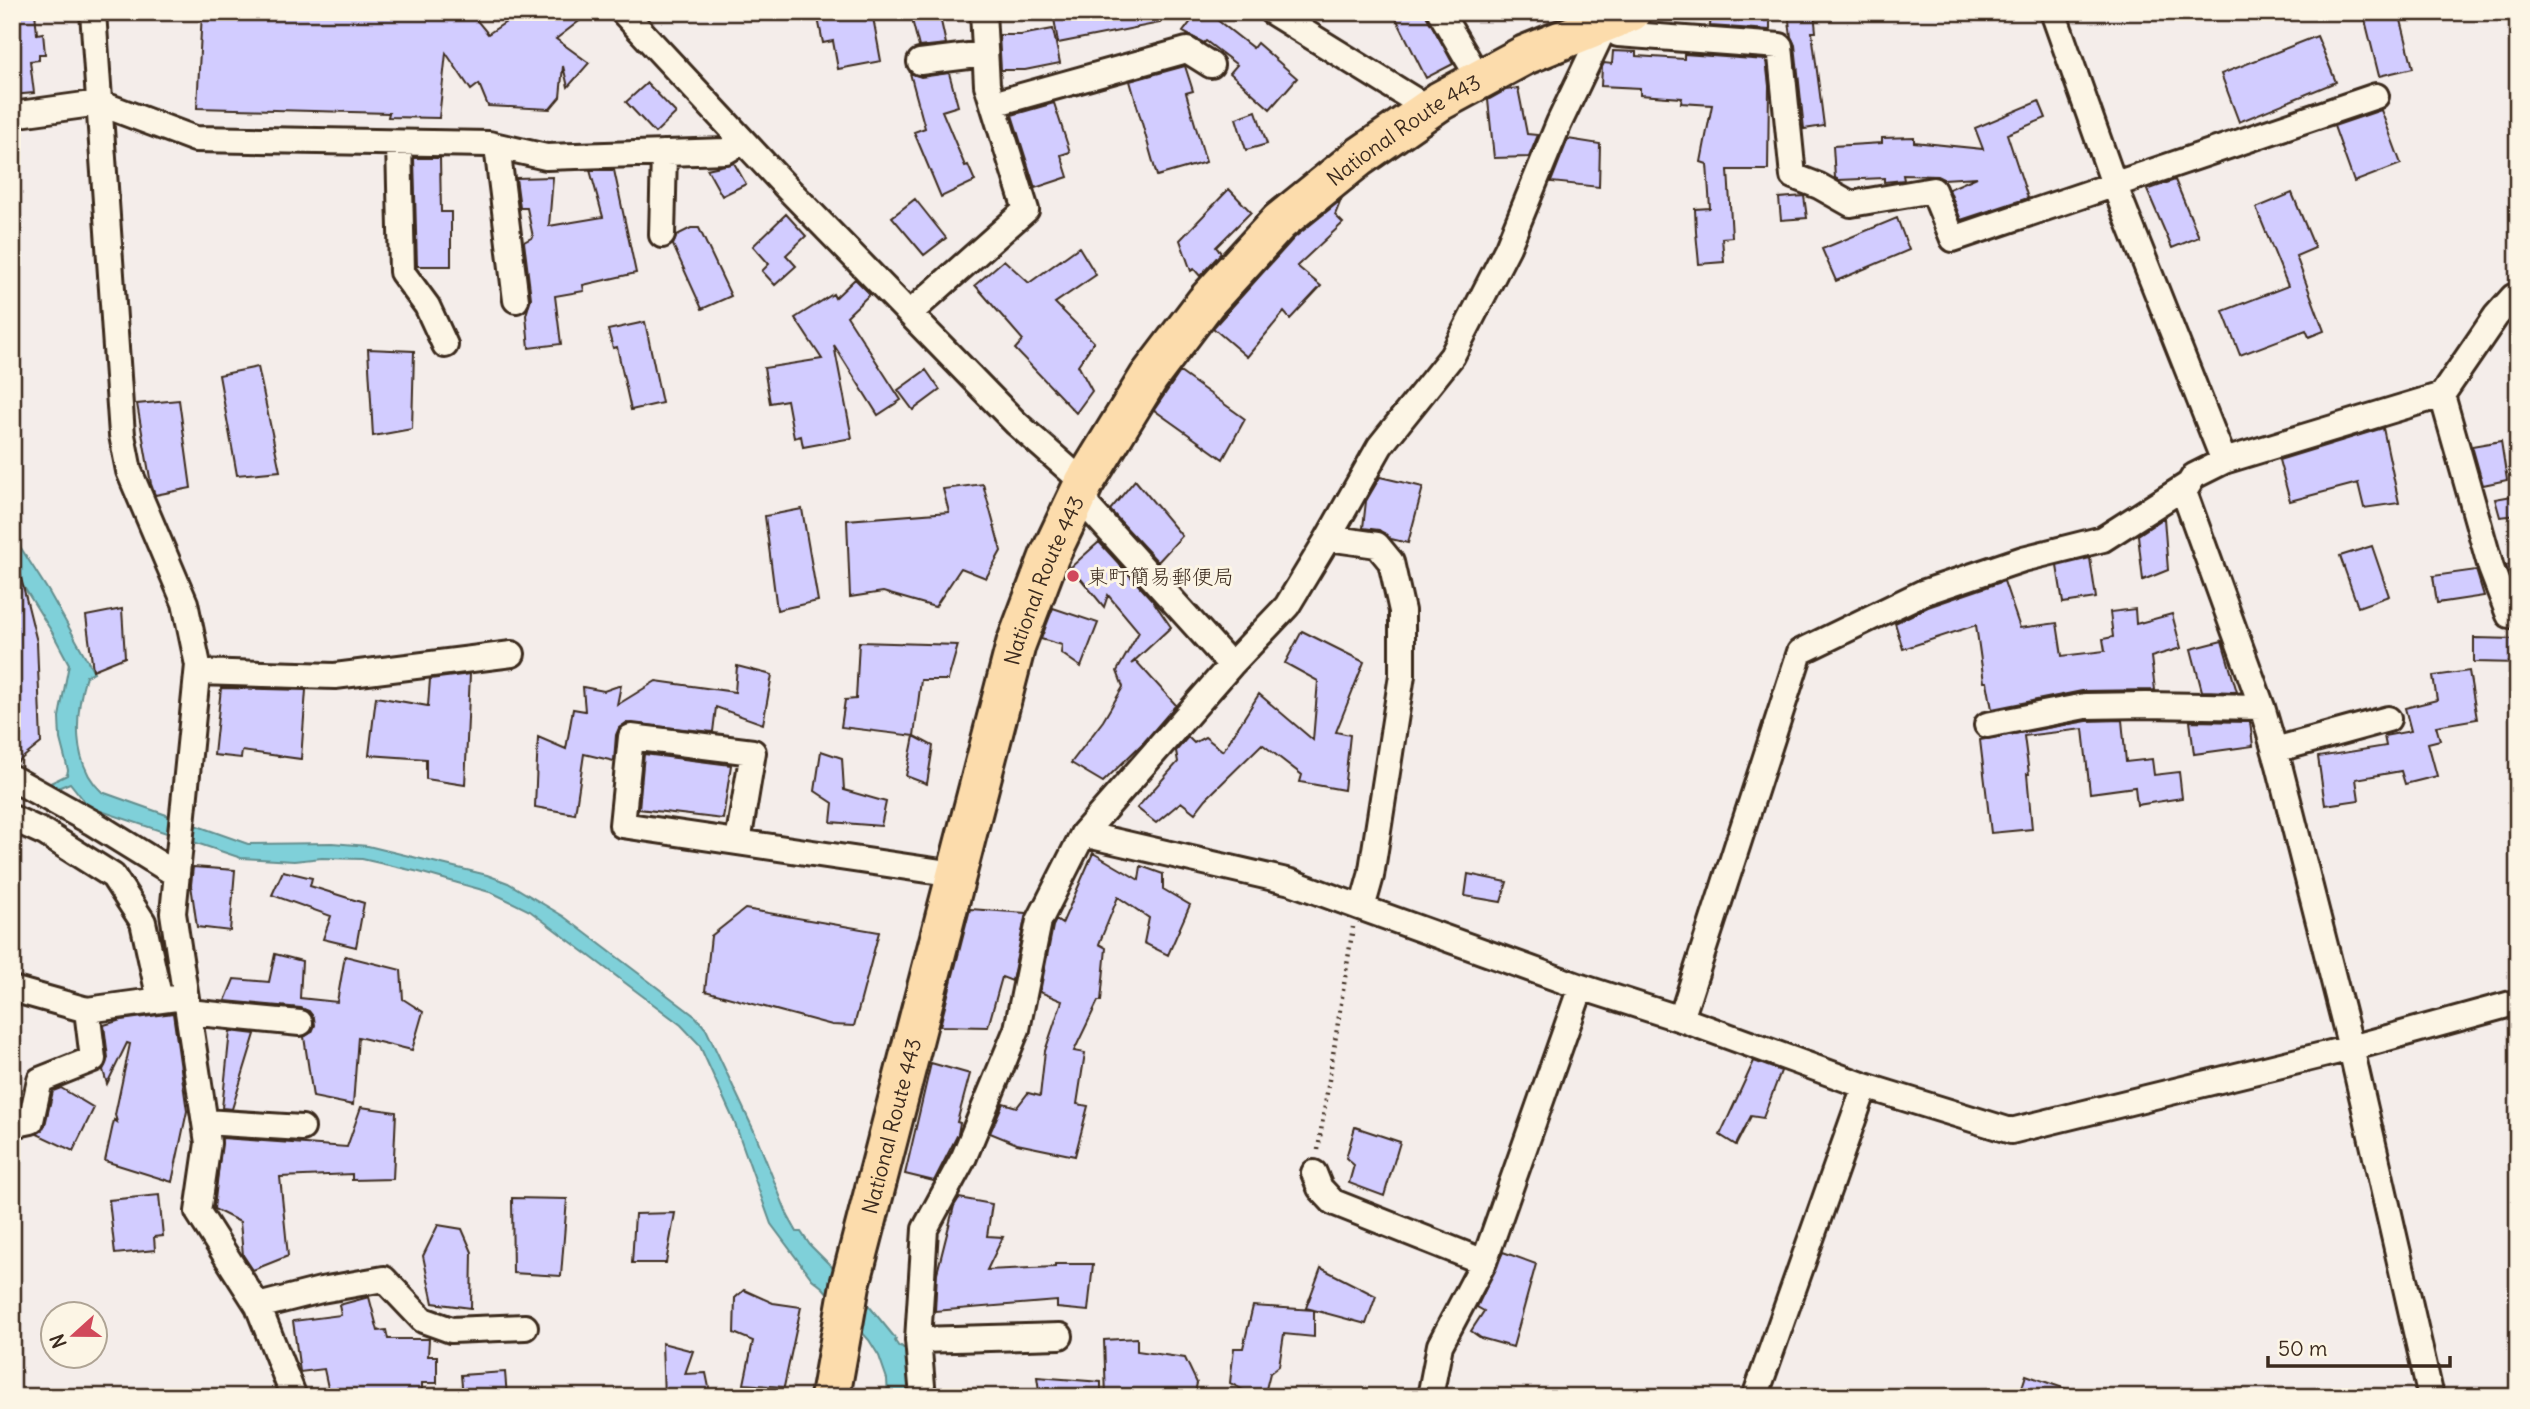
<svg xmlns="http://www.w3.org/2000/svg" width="2530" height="1409" viewBox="0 0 2530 1409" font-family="Delius,'Klee One',sans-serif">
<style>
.water{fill:#7fd0d9;stroke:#648e8e;stroke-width:2}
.building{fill:#d2ccff;stroke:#3b2a1e;stroke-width:2}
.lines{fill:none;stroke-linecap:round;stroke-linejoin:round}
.minor-casing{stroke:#3b2a1e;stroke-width:30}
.trunk-casing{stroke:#3b2a1e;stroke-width:44}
.path{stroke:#3b2a1e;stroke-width:4.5;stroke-dasharray:2 5;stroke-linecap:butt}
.minor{stroke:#fcf5e5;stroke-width:24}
.trunk{stroke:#fcdcac;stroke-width:38}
.poi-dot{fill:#d1495b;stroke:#fcf5e5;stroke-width:2.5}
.labels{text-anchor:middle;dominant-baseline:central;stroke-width:6;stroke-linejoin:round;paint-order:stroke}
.street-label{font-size:21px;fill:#3b2a1e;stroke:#fcf5e5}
.poi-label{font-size:21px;fill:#3b2a1e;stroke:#fcf5e5;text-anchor:start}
</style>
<rect width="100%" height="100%" fill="#f4edea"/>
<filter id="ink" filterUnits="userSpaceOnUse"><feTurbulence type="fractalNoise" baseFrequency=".0143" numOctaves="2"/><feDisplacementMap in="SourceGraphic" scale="14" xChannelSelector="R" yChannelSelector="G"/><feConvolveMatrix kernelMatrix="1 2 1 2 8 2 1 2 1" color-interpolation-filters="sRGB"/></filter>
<g filter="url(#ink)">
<!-- water -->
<path class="water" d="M12 534 49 592 94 672 86 676C75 713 71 764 102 792L248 844 332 843 368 846 487 875 508 883 563 916 696 1017 706 1029 755 1133 788 1216 797 1232H801L810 1245 860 1295 896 1339 895 1341 899 1347 901 1346 907 1351 915 1397H888L887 1379 879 1356 869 1340 823 1288 812 1279 771 1224 734 1121 699 1044 681 1025 530 911 493 893 419 872 362 859 322 858 294 861 241 858 89 807 70 783 43 794 40 788 67 775 68 770 60 739 59 717 69 664 52 632 12 568Z"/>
<!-- building -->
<path class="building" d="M12 12H35L37 34 43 33 45 54H39V60L30 61 34 93 12 95Z
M202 12H470L488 34 521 12H591L556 39 589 63 568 87 563 66 560 97 550 109 488 106 479 84 471 90 446 53 439 118 388 117 389 113 197 108Z
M848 12H872L881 61 838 69 833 41 823 43 818 18Z
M910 12H939L946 44 919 47Z
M1053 12H1159L1160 23 1058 43Z
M1198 12H1207L1253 48 1257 43 1297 78 1270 109 1230 73 1237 65 1206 41 1204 43 1183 32Z
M1393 12H1425L1453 64 1426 78Z
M1711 12H1770V30L1710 26Z
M1788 12H1814L1816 32H1812L1824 126 1804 129 1795 45 1791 37Z
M2381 12H2399L2413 68 2379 76 2364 16Z
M1053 29 1060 63 1025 70H1001L999 35H1021Z
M2317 36 2336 82 2239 122 2221 74Z
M1613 51 1636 52V56L1684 59V54L1766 60 1769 86 1768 170H1728L1732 237 1722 238 1724 262 1699 264 1696 232 1695 209 1710 208 1707 164 1701 162 1712 105 1681 103 1682 98 1640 95V88L1601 86 1602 67 1604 63 1612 64Z
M1185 66 1193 91 1186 93 1206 162 1157 176 1130 81Z
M910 73 921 77 949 73 958 106 942 111 965 166 968 165 975 181 941 197 914 132 925 128Z
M647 83 676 113 655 133 626 102Z
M1518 88 1527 134 1538 135 1529 157 1494 158 1488 100 1506 90Z
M2039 101 2046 118 2007 134 2028 198 1961 220 1949 189 1977 177 1943 179 1937 176 1903 175 1904 180 1884 182V178L1839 180 1835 178 1833 146 1882 143V138L1914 137V142L1983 149 1975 128Z
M1054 103 1070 152 1061 155 1068 177 1035 188 1012 115Z
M2381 110 2401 164 2354 182 2334 126Z
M1256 111 1267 144 1246 150 1236 118Z
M1568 139 1600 144 1599 187 1551 182Z
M414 158H440L441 212H451V266H417Z
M734 163 746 184 722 196 707 169Z
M590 170H614L636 273 583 285 584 291 555 296 561 344 529 348 526 315 531 298 524 242 533 237 527 208H520L516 178 553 177 549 226 603 217Z
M2175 180 2199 237 2172 248 2147 190Z
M1229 189 1251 212 1216 247 1221 253 1200 276 1194 269 1191 271 1180 240Z
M2292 193 2315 248 2296 256 2324 331 2309 337 2306 330 2240 355 2223 311 2288 286 2256 208Z
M1804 196 1807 218 1781 220 1779 198Z
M915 199 946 238 924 255 892 217Z
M1341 200 1335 215 1343 223 1297 266 1321 286 1290 319 1284 312 1247 357 1213 328 1294 238Z
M786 214 806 236 786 255 796 266 775 285 762 271 769 264 753 246Z
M1897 218 1909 250 1836 281 1822 249Z
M691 228H699L731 296 702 309 673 245 677 235Z
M1079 247 1096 275 1055 303 1094 342 1078 365 1092 391 1076 413 1015 349 1023 340 975 285 1004 260 1029 283Z
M855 279 870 294 847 316 901 400 878 415 834 345 852 438 803 447 801 436 794 438 787 400 770 403 764 368 822 359 795 318 833 294 835 298Z
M645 322 662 403 631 410 617 347 613 348 608 330Z
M368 349 414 351 412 429 373 436Z
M258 367 280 471 237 475 219 375Z
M926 370 940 390 913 410 898 390Z
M1180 372 1245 419 1223 459 1154 410Z
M179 400 191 488 155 495 151 484 137 404Z
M2383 428 2399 503 2364 508 2358 483 2290 501 2279 460Z
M2501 441 2507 480 2483 485 2472 446Z
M1380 477 1423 487 1408 543 1391 539 1379 530 1363 528 1366 501Z
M1135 480 1182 536 1158 562 1110 510Z
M983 484 1001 551 986 578 961 568 935 607 883 592 850 597 847 520 949 512 943 489Z
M2518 495V515L2500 517 2495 499Z
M802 509 818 601 777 610 765 516Z
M2164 518 2168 570 2143 580 2138 535Z
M1099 542 1153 601 1171 627 1131 664 1136 661 1176 705 1144 742 1103 782 1071 763 1103 721 1123 687 1117 671 1139 632 1108 595 1104 607 1071 567Z
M2372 546 2389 596 2358 607 2340 556Z
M2090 558 2096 598 2063 603 2057 566Z
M2518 564V585H2513L2506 565Z
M19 570 37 642 41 743 15 764 12 763V571Z
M2476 570 2484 596 2437 603 2433 576Z
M2004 581 2020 628 2057 623 2062 656 2105 651 2103 639 2113 637 2110 612 2135 609 2136 624 2172 614 2181 648 2151 657 2155 690 2082 691 1992 709 1987 682H1984L1976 625 1903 649 1895 623 1928 607Z
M1053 608 1098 623 1081 667 1061 653 1062 645 1041 639Z
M122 609 125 657 93 670 86 616Z
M1302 631 1364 662 1336 732 1350 735 1344 790 1300 782 1302 775 1262 744 1206 799 1195 813 1181 802 1156 823 1137 808 1178 762 1176 751 1188 737 1194 743 1205 737 1223 751 1259 694 1313 740 1318 681 1285 663Z
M2474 638 2518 639V663L2474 662Z
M2222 641 2237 692 2202 691 2191 649Z
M859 642 958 645 948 680H921L914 736 841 727 845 700 856 699Z
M737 666 772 675 763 724 716 707 713 732 626 723 619 728 616 735 614 761 584 754 575 814 535 807 538 737 566 749 573 709 585 711 583 687 604 691 621 685 617 705 656 681 735 692Z
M2469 671 2477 719 2436 726 2440 740 2428 743 2437 776 2405 784 2401 771 2356 779 2359 800 2325 805 2318 757 2386 746 2384 736 2411 731 2405 708 2437 700 2433 676Z
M470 674 465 785 426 779V759L369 755 376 697 428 706 430 679Z
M221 688 306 690 301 759 242 751 241 758 214 755Z
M2122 720 2126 762 2152 759 2154 775 2179 772 2182 798 2137 805 2135 787 2090 793 2083 729 2024 736 2029 774H2027L2032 829 1991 833 1980 740 2087 721Z
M2190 721 2250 722 2253 746 2194 754Z
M914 736 933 746 927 784 906 776Z
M821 751 842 758 844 790 886 802 881 826 831 822 833 803 815 791Z
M644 754 731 765 723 819 639 809Z
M1093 853 1139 880 1141 866 1163 874V889L1190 905 1168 955 1144 943 1149 918 1118 897 1099 944 1106 948 1101 1001H1098L1074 1051 1085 1053 1077 1104 1088 1106 1075 1156 1017 1144 990 1133 1003 1103 1017 1107 1028 1093 1040 1096 1045 1051 1062 1001 1040 992 1053 926 1056 920 1062 924Z
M193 867 235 870 230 931 197 927 191 885Z
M283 871 312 878 310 886 364 903 356 947 323 939 331 916 272 895Z
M1468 874 1507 882 1501 902 1465 896Z
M745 909 879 932 854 1026 832 1025 705 991 711 936Z
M970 909 1026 913 1012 981 1002 977 988 1027 940 1026Z
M275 954 302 961 300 998 337 1002 345 956 401 970 403 999 423 1012 412 1050 358 1037 353 1105 313 1097 304 1037 312 1032 315 1025 314 1018 309 1011 301 1008 225 1001 234 979 269 982Z
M173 1013 187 1111 172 1182 105 1161 114 1120 117 1122 115 1115 130 1044 127 1043 107 1084 103 1070 108 1058 104 1025 121 1020Z
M230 1031 255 1034 232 1109 222 1108Z
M1754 1061 1781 1071 1763 1118 1751 1116 1736 1145 1720 1135Z
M931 1063 970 1074 957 1122 960 1123 958 1134 934 1181 905 1174Z
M61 1088 94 1108 73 1151 37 1134 45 1125 53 1091Z
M361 1107 396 1112 393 1179 352 1180V1174L280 1177 288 1256 253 1270 243 1255 240 1222 214 1209 222 1138 347 1147Z
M1355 1127 1400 1142 1384 1196 1349 1183 1354 1165 1346 1158Z
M159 1195 163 1236 154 1237 155 1250 115 1254 109 1200Z
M512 1198 567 1199 561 1276 513 1273Z
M959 1198 992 1204 987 1236 1003 1237 987 1270 1055 1267V1264H1093L1088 1311 1057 1308V1301L935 1311 937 1273 954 1206Z
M675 1213 666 1263H632L635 1214Z
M438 1225 462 1229 472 1252 471 1308 433 1303 423 1256Z
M1503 1252 1536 1264 1513 1347 1481 1338 1471 1331 1484 1311 1477 1307Z
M1321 1268 1376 1296 1366 1324 1314 1310V1337L1284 1334 1279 1366 1270 1373 1264 1397H1256L1230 1383 1234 1348H1243L1253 1306 1314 1310 1306 1308Z
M744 1290 773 1303 801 1307 784 1387 744 1384 753 1341 734 1333 735 1298Z
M369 1297 378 1331 386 1330 388 1339H429L428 1356H437V1383H422V1397H330L324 1369 300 1372 293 1321 341 1315 339 1305Z
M1137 1338V1351L1185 1358 1197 1383 1194 1397H1106L1104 1340Z
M662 1343 693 1351 685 1374 706 1373 711 1397H664Z
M505 1372 507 1397H463L461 1375Z
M2026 1375 2080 1394V1397H2019Z
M1037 1377 1101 1382V1397H1040Z"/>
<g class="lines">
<defs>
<path id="minor" d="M93 12 122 435 129 471 185 603 198 665 173 913 208 1143 198 1212 258 1306 294 1397
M623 12 788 189 1016 423 1084 483 1087 506 1231 665 1287 606 1328 538 1377 545 1391 562 1402 611V675L1371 876 1362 908 1581 987 1681 1019 1865 1086 2011 1131 2351 1048 2518 1002
M1272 12 1429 109
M1440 12 1480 80
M2053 12 2114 184 2224 461
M920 62 985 54
M993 104 1187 50 1211 65
M12 115 99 103 195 139 489 144 546 157 726 151 743 141
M399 143 402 272 427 306 445 345
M497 146 516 300
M662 235 664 153
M910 313 1026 210 987 85 983 12
M2442 395 2491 568 2509 615H2518
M1328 538 1380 446 1452 356 1508 247 1559 123 1607 22 1618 34 1780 46 1793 176 1819 186 1851 204 1933 190 1953 239 2376 96
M1231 665 1083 834 1291 882 1362 908
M198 672 335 676 512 654
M1987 725 2085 706 2146 705 2262 707
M2275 750 2388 719
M12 778 93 823 177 875
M12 818 45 833 113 876 143 922 160 1000
M738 842 753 752 631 737 622 825 955 874
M12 989 87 1010 176 998
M188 1012 300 1023
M1681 1019 1800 652 1922 593 2023 559 2103 539 2189 484
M205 1122 302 1128
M12 1125 31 1121 40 1080 93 1059 87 1010
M1314 1173 1320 1188 1333 1202 1484 1262
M258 1306 321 1290 384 1279 423 1320 451 1330 525 1327
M918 1340 925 1229 964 1157 1017 1029 1039 921 1083 834
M923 1397 918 1340 1060 1336
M1430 1397 1440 1345 1484 1262 1581 987
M1755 1397 1865 1086
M2431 1397 2351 1048 2279 765 2262 707 2184 492 2194 476 2224 461 2442 395 2496 316 2513 297H2518"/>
<g id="trunk">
<path id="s1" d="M830 1397 850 1285 1016 644 1049 557 1084 483 1149 377 1206 302 1279 222 1358 158 1440 101 1525 55 1631 12"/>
</g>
</defs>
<!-- minor casing -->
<use href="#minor" class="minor-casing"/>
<!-- trunk casing -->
<use href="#trunk" class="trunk-casing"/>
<!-- path -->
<path class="path" d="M1318 1150 1353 927"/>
<!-- minor -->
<use href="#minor" class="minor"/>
<!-- trunk -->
<use href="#trunk" class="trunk"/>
</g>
</g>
<!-- markers -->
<circle class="poi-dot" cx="1073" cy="576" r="7"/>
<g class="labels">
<!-- street labels -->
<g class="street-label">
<text stroke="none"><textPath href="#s1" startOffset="1433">National Route 443</textPath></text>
<text stroke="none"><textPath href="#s1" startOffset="845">National Route 443</textPath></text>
<text stroke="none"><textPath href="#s1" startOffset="278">National Route 443</textPath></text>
</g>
<!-- poi labels -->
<g class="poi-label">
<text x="1087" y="576">東町簡易郵便局</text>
</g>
</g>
<!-- margin -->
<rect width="2530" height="1409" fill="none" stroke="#fcf5e5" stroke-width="42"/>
<rect x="21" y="21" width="2488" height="1367" fill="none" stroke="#3b2a1e" stroke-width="2.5" filter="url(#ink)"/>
<!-- north arrow -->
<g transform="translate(74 1335) rotate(249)"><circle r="33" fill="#fcf5e5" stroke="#afa495" stroke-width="2"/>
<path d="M0-5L12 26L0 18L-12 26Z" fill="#d1495b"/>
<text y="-10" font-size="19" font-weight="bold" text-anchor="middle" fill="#3b2a1e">N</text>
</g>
<!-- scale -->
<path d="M2268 1356v10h182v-10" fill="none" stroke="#3b2a1e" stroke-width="3.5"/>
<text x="2278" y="1356" font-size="21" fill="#3b2a1e" stroke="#fcf5e5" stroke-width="5" paint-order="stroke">50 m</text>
</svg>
